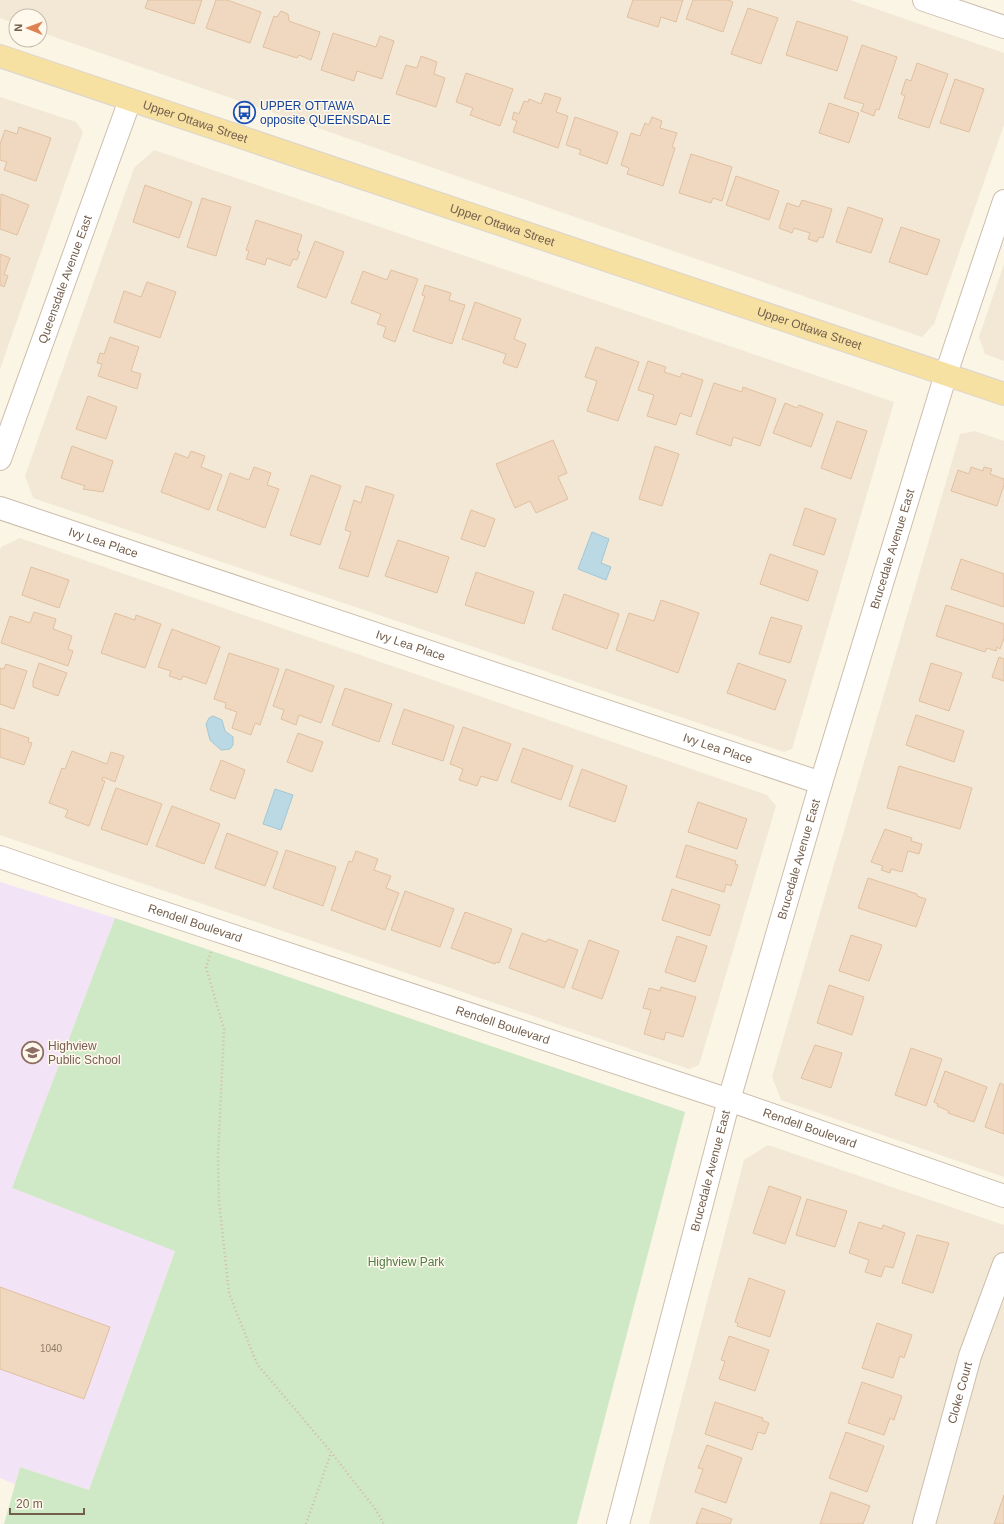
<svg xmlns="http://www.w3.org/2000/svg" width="1004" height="1524" viewBox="0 0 1004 1524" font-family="Helvetica,sans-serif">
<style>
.residential{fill:#f2e8d5}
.education{fill:#f2e3f7}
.green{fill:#cfe8c5}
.water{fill:#bbd9e4;stroke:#a2c7d5}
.building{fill:#efd8bf;stroke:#e1c0a0}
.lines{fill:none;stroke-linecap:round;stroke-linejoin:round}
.minor-casing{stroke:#ccbead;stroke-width:24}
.major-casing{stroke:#dbd5d0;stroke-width:24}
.path{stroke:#d4bba2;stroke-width:2.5;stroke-dasharray:1 3;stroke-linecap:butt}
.minor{stroke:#fff;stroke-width:22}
.major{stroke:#f6e0a2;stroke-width:22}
.labels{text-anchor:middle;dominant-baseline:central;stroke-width:3;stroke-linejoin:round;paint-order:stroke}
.number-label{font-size:10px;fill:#927c69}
.transit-label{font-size:12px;fill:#164399;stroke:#fef9ec;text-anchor:start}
.street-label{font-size:12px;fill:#735e4c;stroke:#fef9ec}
.education-label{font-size:12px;fill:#785e54;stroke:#fef9ec;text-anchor:start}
.park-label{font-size:12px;fill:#527d48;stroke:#fef9ec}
</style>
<rect width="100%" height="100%" fill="#fbf5e6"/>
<!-- residential -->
<path class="residential" d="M0 0H850L1004 53V125L934 324 922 337 40 32V16H16V24L0 18Z
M0 97 76 122 83 132 0 369Z
M154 150 894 402 792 749 784 752 33 498 25 476 134 168Z
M1004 264V361L985 354 979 337Z
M975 431 1004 441V1177L781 1100 772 1077 960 434Z
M20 538 767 795 776 806 699 1065 689 1069 0 835V550L1 547Z
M768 1145 1004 1225V1524H649L744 1160Z"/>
<!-- education -->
<path class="education" d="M0 882 115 918 12 1188 175 1250 89 1490 20 1467 15 1484 0 1478Z"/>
<!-- green -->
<path class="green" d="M115 918 685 1112 577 1524H4L20 1467 89 1490 175 1251 12 1188Z"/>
<!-- water -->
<path class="water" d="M592 532 609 539 601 563 611 567 606 580 578 569Z
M213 716 222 720 225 731 233 737V745L230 749 221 750 210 740 206 724 209 718Z
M275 789 293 795 281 830 263 824Z"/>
<!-- building -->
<path class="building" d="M148 0H202L194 24 145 8Z
M216 0H227L261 12 250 43 206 28Z
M633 0H683L676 22 661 17 658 27 627 17Z
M693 0H728L733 2 723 32 686 19Z
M748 8 778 18 761 64 731 54Z
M281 11 288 14 289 21 320 32 311 60 299 55 297 58 263 47 274 16 277 17Z
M797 21 848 37 837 71 786 55Z
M333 33 376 47 380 36 394 41 382 79 357 71 354 81 321 70Z
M862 45 897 57 879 110 876 109 874 116 861 111 864 104 844 98Z
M421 56 437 62 434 74 445 78 436 107 396 94 406 65 417 68Z
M917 63 948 74 929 128 898 118 905 96 901 94 906 79 911 81Z
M466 73 513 89 500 126 470 115 473 108 456 102Z
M955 79 984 89 969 132 940 123Z
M545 93 561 98 556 112 568 116 558 148 513 132 517 121 512 119 514 112 519 114 524 101 528 102 529 99 541 104Z
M829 103 859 113 849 143 819 133Z
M575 117 618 132 607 164 579 154 581 150 566 145Z
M652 117 662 121 660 128 677 133 672 147 675 148 663 186 627 174 629 168 621 165 631 133 640 136 645 123 649 125Z
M19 127 51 138 36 181 4 170 7 162 0 160V144L5 130 17 134Z
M691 154 732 167 722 201 713 198 711 203 679 193Z
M736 176 779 191 769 220 726 205Z
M145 185 192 202 179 238 133 222Z
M1 194 29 205 17 235 0 229Z
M202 198 231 207 216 256 187 247Z
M802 200 832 209 823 238 819 237 817 242 808 239 810 233 794 228 792 233 779 228 787 203 799 207Z
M848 207 883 219 871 253 836 242Z
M256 220 302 235 297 251 300 252 297 260 293 259 290 266 267 258 265 265 246 259 249 251 246 250Z
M901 227 940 240 927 275 889 262Z
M315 241 344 252 326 298 297 287Z
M0 254 10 258 4 274 8 276 4 287 0 285Z
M391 270 418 279 395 342 383 337 386 327 377 324 381 314 351 303 363 271 387 280Z
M147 282 176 292 160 338 114 322 124 291 141 297Z
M425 285 451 293 449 300 465 305 452 344 413 331 425 296 422 295Z
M475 302 521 319 514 339 526 344 517 368 503 363 506 354 462 339Z
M110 337 139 347 131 371 141 374 137 389 98 376 102 364 97 363 100 353 104 354Z
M596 347 639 362 618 421 587 411 597 381 585 377Z
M648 361 666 367 664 372 680 377 682 373 703 380 691 417 680 413 676 425 647 416 654 395 638 390Z
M714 383 742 392 743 387 776 399 760 446 733 437 731 446 696 434Z
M88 396 117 407 106 439 76 429Z
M785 403 797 408 799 405 823 414 811 447 773 433Z
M837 421 867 431 851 479 821 468Z
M553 440 567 473 558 477 568 499 536 513 530 501 515 508 496 464Z
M72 446 113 461 103 492 83 489 85 486 61 478Z
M655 446 679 454 662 506 639 499Z
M191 451 205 456 201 467 222 475 209 510 161 492 175 453 188 458Z
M254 467 271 473 267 485 279 489 265 528 217 510 230 473 249 480Z
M971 467 983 471 984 467 992 469 990 474 1004 479V485L997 506 951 491 958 470 969 474Z
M311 475 341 486 320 545 290 535Z
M366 486 394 495 368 577 339 568 351 532 345 530 354 500 361 503Z
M805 508 836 519 824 555 793 545Z
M471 510 495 519 485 547 461 539Z
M398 540 449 557 437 593 385 576Z
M770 554 818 571 808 601 760 584Z
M961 559 1004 574V607L951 589Z
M31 567 69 580 59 608 22 595Z
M476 572 534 592 524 624 465 605Z
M564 594 619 614 607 649 552 629Z
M661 600 699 613 678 673 616 650 629 613 654 621Z
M946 605 1004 624V638L1000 649 997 647 996 651 987 648 985 652 936 636Z
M34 612 56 619 53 629 72 636 68 649 73 651 68 666 1 643 10 616 30 623Z
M115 613 135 620 136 615 161 624 145 668 101 653Z
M771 617 802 626 790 663 759 654Z
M172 629 220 647 206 684 183 676 181 680 169 676 171 671 158 667Z
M229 653 279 669 260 725 255 723 251 735 232 728 237 712 225 708 226 703 214 699Z
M999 657 1004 659V681L992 677Z
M39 663 67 673 58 696 33 687V681Z
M738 663 786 680 775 710 727 693Z
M931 663 962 673 949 711 919 701Z
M6 664 27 671 14 709 0 704V668L4 669Z
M286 669 334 686 321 723 299 715 296 725 281 719 284 710 273 706Z
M345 688 392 704 379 742 332 725Z
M404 709 454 726 443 761 392 744Z
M916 715 964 731 954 762 906 745Z
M463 727 511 744 497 781 481 776 477 786 459 780 463 769 450 764Z
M0 728 29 738 28 742 32 743 24 765 0 757Z
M298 733 323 742 312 772 287 762Z
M523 748 573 766 561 800 511 782Z
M72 751 107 764 111 752 124 756 115 782 103 777 102 780 105 781 89 826 65 817 68 810 49 803 62 768 65 769Z
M221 760 245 770 235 799 210 790Z
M899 766 972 788 960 829 887 808Z
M582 769 627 786 615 822 569 806Z
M116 788 162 804 147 845 101 829Z
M698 802 747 819 737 849 688 832Z
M172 806 220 824 204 864 156 846Z
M885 829 912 838 911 841 922 844 919 854 908 851 902 872 891 869 890 873 881 870 883 866 871 862Z
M227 833 278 852 265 886 215 868Z
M686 845 736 861 735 864 738 865 731 886 726 884 724 892 676 877Z
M286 850 336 867 323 906 273 888Z
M356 851 378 859 374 870 391 876 386 888 399 893 385 930 331 910 349 861 352 862Z
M868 878 917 894V896L926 899 916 927 858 908Z
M672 889 720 905 710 936 662 920Z
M405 891 454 909 440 947 391 930Z
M465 912 512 929 499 963 496 962 495 964 451 948Z
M522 933 546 942 548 939 578 950 564 988 509 968Z
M851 935 882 945 869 981 839 971Z
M677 936 707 946 695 982 665 972Z
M589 940 619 951 602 999 572 988Z
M829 985 864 997 852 1035 817 1023Z
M661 987 696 997 683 1037 666 1032 664 1040 644 1034 651 1010 643 1008 649 988 660 991Z
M815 1045 842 1053 831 1088 801 1078Z
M911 1048 942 1059 926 1106 895 1095Z
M945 1071 987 1087 974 1122 948 1113 949 1111 937 1106 938 1104 934 1102Z
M1000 1083 1004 1085V1134L985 1127Z
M769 1186 801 1197 785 1244 753 1233Z
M807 1199 847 1211 835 1247 796 1235Z
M859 1222 882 1229 883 1225 905 1233 893 1268 885 1266 881 1277 865 1272 869 1260 849 1253Z
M917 1235 949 1243 933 1293 902 1283Z
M749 1278 785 1291 770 1337 737 1326 738 1323 735 1322Z
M0 1287 110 1327 84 1399 0 1369Z
M877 1323 912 1335 904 1358 900 1356 893 1378 862 1368Z
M729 1336 769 1350 755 1391 719 1379 725 1361 721 1360Z
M862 1382 902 1396 894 1420 890 1418 884 1435 848 1423Z
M715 1402 763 1418 762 1420 769 1423 765 1434 758 1432 752 1450 705 1434Z
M846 1432 884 1446 867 1492 829 1478Z
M707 1445 742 1458 726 1503 695 1492 703 1469 698 1468Z
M831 1492 870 1506 863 1524H820Z
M1004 1495V1524H994Z
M702 1508 732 1519 730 1524H696Z"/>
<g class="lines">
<defs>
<g id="minor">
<path d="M924 0 1004 27"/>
<path id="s1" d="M0 459 130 100"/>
<path id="s2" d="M0 508 821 783"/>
<path id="s3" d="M0 857 110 895 729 1100 1004 1196"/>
<path id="s4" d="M618 1524 729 1100 821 783 946 374 1004 201"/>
<path id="s5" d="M924 1524 970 1356 1004 1264"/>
</g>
<g id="major">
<path id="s6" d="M0 56 1004 394"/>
</g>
</defs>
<!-- minor casing -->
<use href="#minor" class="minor-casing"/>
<!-- major casing -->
<use href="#major" class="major-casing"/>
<!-- path -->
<path class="path" d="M211 952 206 967 224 1029 218 1156 219 1201 229 1293 257 1364 331 1452 376 1510 384 1524
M306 1524 331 1453"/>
<!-- minor -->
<use href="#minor" class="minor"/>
<!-- major -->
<use href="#major" class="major"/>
</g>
<!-- icons -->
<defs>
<symbol id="bus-ring" viewBox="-11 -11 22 22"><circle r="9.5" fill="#fef9ec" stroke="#1a4fb4" stroke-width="1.5"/><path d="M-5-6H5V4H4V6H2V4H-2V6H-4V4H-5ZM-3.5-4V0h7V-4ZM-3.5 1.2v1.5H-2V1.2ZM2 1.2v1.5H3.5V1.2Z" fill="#1a4fb4"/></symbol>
<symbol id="school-ring" viewBox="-11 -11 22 22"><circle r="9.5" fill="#fef9ec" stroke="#8d6e63" stroke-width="1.5"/><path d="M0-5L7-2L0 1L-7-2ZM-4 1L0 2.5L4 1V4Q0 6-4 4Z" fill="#8d6e63"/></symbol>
</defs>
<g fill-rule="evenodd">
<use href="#bus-ring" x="232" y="100" width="25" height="25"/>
<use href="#school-ring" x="20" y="1040" width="25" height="25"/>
</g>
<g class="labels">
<!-- number labels -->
<g class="number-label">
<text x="51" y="1348">1040</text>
</g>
<!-- transit labels -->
<g class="transit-label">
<text x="260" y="106">UPPER OTTAWA<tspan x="260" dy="14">opposite QUEENSDALE</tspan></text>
</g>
<!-- street labels -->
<g class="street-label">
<text stroke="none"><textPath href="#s6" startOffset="206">Upper Ottawa Street</textPath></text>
<text stroke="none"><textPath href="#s6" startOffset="530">Upper Ottawa Street</textPath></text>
<text stroke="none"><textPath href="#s1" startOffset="191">Queensdale Avenue East</textPath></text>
<text stroke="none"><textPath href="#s6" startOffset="854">Upper Ottawa Street</textPath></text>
<text stroke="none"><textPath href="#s2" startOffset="109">Ivy Lea Place</textPath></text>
<text stroke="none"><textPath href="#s4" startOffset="1013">Brucedale Avenue East</textPath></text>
<text stroke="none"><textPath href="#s2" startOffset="433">Ivy Lea Place</textPath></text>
<text stroke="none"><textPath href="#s2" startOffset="757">Ivy Lea Place</textPath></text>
<text stroke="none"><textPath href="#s4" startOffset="689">Brucedale Avenue East</textPath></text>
<text stroke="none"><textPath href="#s3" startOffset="206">Rendell Boulevard</textPath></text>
<text stroke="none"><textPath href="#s3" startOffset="530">Rendell Boulevard</textPath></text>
<text stroke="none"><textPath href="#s3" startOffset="854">Rendell Boulevard</textPath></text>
<text stroke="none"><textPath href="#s4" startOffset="365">Brucedale Avenue East</textPath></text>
<text stroke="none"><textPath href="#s5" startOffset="136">Cloke Court</textPath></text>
</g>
<!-- education labels -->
<g class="education-label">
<text x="48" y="1046">Highview<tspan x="48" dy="14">Public School</tspan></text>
</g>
<!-- park labels -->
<g class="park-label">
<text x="406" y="1262">Highview Park</text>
</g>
</g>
<!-- north arrow -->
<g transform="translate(28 28) rotate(271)"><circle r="19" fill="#fef9ec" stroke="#c6bbac"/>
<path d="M0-3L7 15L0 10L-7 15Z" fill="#de8252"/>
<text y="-6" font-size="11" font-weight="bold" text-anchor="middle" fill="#735e4c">N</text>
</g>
<!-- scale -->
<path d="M10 1508v6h74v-6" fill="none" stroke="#735e4c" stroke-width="2"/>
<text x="16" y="1508" font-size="12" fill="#735e4c" stroke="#fef9ec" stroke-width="3" paint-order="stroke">20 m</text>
</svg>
